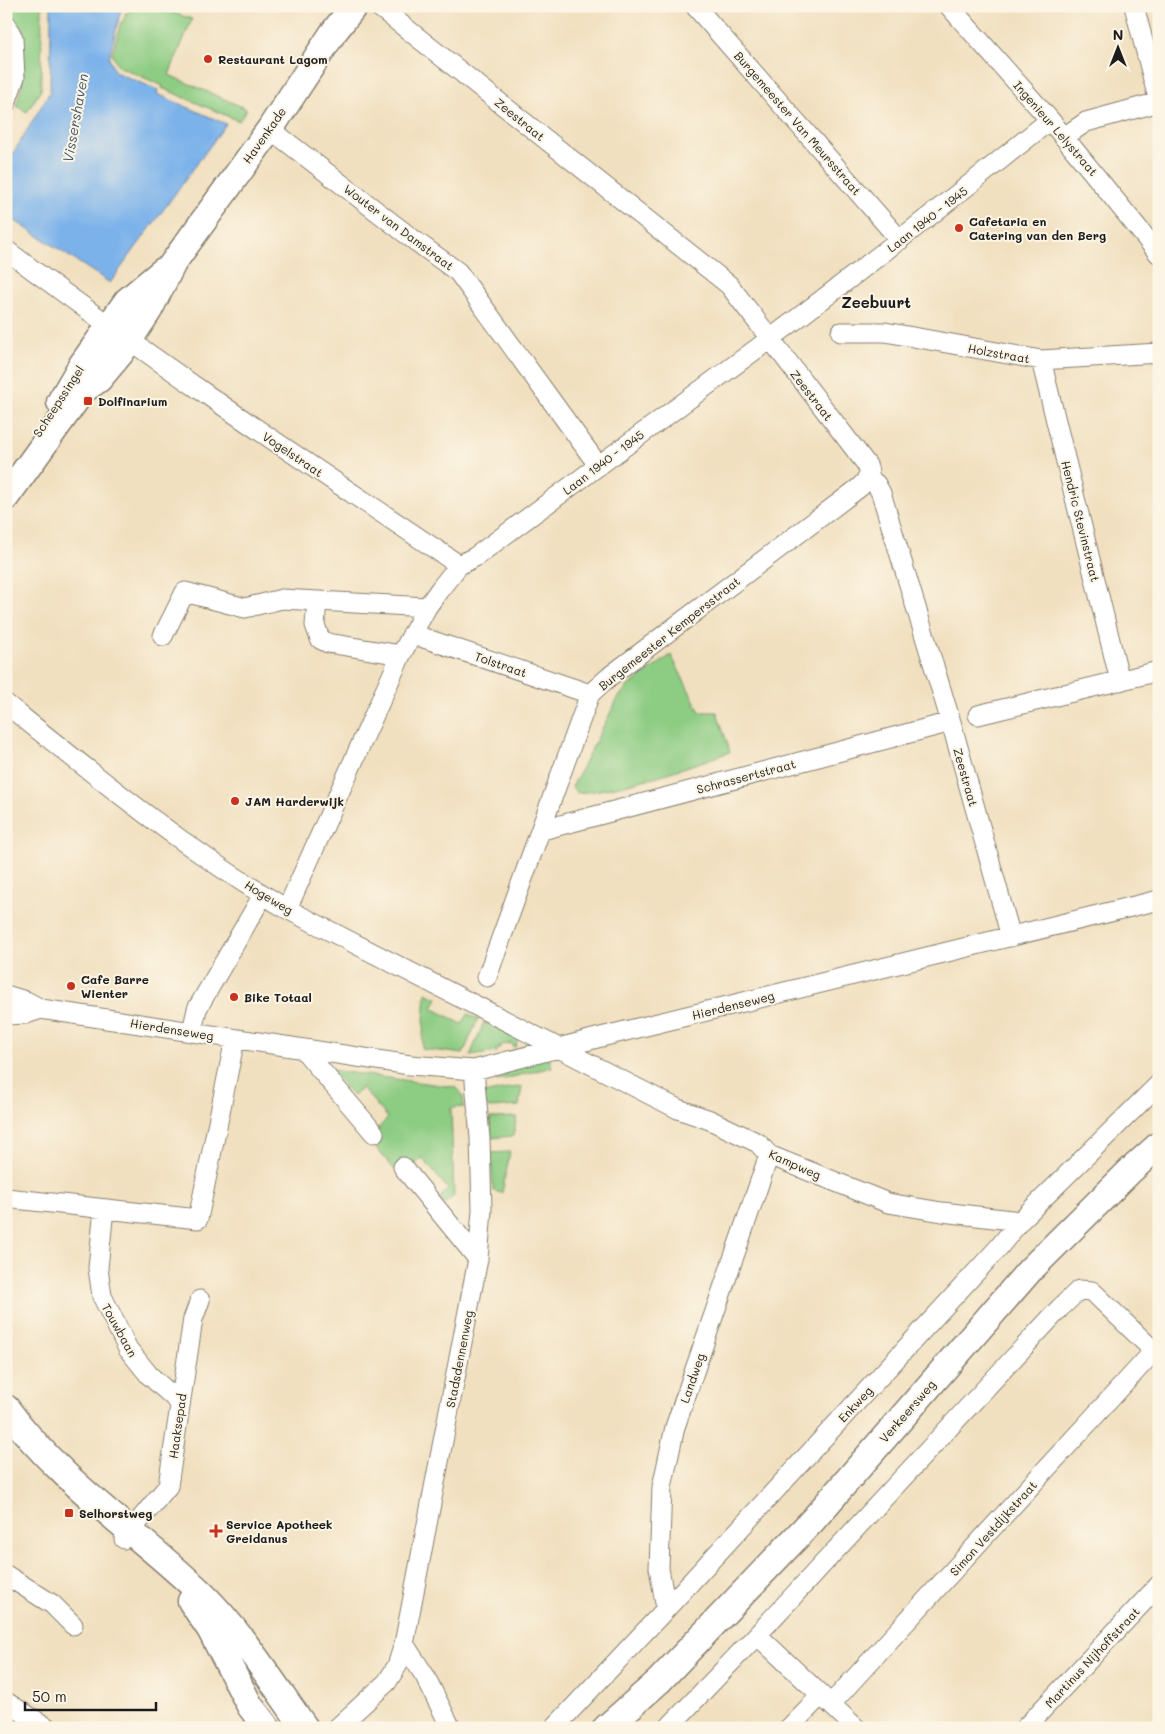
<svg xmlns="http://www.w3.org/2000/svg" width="1165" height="1734" viewBox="0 0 1165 1734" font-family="Mali,sans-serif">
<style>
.green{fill:#8dcc83;stroke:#547450}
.water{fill:#7cb2ea;stroke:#4c6783}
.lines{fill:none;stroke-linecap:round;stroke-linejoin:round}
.street-casing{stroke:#867e6e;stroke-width:21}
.secondary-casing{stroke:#867e6e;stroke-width:29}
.street{stroke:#fff;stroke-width:19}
.secondary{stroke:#fff;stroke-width:26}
.poi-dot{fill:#c8321e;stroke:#fcf5e5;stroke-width:2}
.labels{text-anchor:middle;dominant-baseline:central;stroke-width:4;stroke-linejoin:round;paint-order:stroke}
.poi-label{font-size:12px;font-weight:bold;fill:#1c1c1c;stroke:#fcf5e5;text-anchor:start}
.street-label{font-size:12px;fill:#1c1c1c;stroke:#fcf5e5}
.water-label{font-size:14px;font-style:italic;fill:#42586e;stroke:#fcf5e5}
.quarter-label{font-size:15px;font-weight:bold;fill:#1c1c1c;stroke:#fcf5e5}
</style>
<rect width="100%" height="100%" fill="#fcf5e5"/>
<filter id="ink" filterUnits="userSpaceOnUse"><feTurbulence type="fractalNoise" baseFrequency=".02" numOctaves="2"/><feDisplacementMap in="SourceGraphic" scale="10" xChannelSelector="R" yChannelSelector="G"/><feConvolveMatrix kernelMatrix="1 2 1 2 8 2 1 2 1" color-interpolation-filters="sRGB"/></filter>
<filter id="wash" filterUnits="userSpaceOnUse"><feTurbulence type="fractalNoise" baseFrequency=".0096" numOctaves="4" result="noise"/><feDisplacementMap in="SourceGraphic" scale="20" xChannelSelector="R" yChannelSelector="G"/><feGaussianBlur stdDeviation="1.12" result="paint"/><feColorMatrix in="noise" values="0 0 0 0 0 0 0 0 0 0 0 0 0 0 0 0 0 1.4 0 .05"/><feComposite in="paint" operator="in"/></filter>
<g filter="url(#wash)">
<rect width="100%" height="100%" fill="#f1e0c0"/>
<!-- green -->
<path class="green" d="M8 6H40L42 9 41 90 27 112 16 106C28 68 26 42 8 6Z
M131 6H153L192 19 169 75 247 109 239 121 162 88 163 86 118 66 112 54 121 22H123L126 12 129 13Z
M671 655 700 712H717L730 752C680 769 629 788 577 793L572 787 618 698 628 686Z
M426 993 437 998 432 1008 462 1024 468 1014 478 1019 463 1054 422 1049Z
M484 1022 515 1037 518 1040 515 1047H513L511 1043 499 1046 500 1049H496L497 1052 470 1056Z
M549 1057 552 1067 497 1081 495 1071Z
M330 1070 454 1087C463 1091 463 1097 464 1107L451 1108 454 1196 444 1204 439 1198 448 1189 422 1158 413 1167 395 1170 370 1141 379 1127 388 1118 362 1088 353 1096Z
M522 1086 519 1106 489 1108 484 1104 483 1094Z
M517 1117 513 1136 491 1138 490 1118Z
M510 1152 502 1193 493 1191 491 1153Z"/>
<!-- water -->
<path class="water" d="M51 6H122L109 58 115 72 158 90 157 94 226 124 110 283 6 215V165L50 92Z"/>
</g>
<g filter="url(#ink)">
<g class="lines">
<defs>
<path id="street" d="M378 6 729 285 867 465 869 472 868 478
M695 6 900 240
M949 6 1050 120 1159 254
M1134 6 1159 102
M6 24 13 38 15 77 6 103
M270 129 414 240 458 272 598 465
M1064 137 1086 122 1159 102
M6 250C72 299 138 347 206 394 289 452 375 508 459 565
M841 332H885L1041 360 1159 353
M1041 360 1120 681
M868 478 876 484 881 493 951 722 1011 937
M317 601 315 625 320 639 328 643 401 655
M412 634 590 694
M163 636 185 592 245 608 282 599 427 607
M6 704C97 777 187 851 287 909L678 1109 710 1120 758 1143 769 1155 888 1203 942 1212 1020 1221
M978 715 1159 671
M542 830 951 722
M287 909 401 655 427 607 440 589 459 565 475 557C573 484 672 412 770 339 865 268 958 194 1050 120
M487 977 590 694 610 676 860 487 868 478
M6 995 26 1001 41 1009 410 1065 474 1070 597 1038 1159 900
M6 1015 26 1014 41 1009
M192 1031 197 1009 263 895
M303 1049 374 1133
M403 1167 478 1259
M6 1198 198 1219 235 1039
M104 1209 98 1268 102 1296 128 1349 149 1375 180 1403
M124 1539 168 1486 193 1319 200 1300
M6 1575 52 1604 73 1625
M666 1609 659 1568 662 1487 675 1427 769 1155
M757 1635 856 1728
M404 1644 425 1676 451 1728
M6 1702 48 1728
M831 1704 1154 1351
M337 1728 387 1682 397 1666 404 1644 478 1259 482 1210 480 1138 474 1070
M554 1728 666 1609 999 1247 1020 1221 1159 1084
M668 1728 757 1635 1060 1308 1079 1290 1092 1291 1159 1356
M789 1728 821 1695
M1025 1728 1159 1585"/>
<path id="secondary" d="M60 402 81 366 127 301 163 271
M6 497 83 390 99 379 120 354 149 310 173 263 270 129 333 33 354 6
M6 1408C59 1481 136 1531 201 1593 241 1632 272 1682 305 1728
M191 1601 210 1629 250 1706 267 1728
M606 1728 659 1681 812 1521 1030 1270 1130 1171 1159 1145"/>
</defs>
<!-- street casing -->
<use href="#street" class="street-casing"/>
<!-- secondary casing -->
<use href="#secondary" class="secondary-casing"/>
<!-- street -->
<use href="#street" class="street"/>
<!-- secondary -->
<use href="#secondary" class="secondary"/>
</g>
</g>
<!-- markers -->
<g class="poi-dot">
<circle cx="208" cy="59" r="5"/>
<circle cx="959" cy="228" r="5"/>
<rect x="83" y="396" width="10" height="10" rx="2.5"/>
<circle cx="235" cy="801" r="5"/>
<circle cx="71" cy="986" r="5"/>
<circle cx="234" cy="997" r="5"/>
<rect x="64" y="1508" width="10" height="10" rx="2.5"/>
<path d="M213.5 1523.5h5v5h5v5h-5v5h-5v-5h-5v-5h5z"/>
</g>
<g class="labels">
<!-- poi labels -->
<g class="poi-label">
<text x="218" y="59">Restaurant Lagom</text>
<text x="969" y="221">Cafetaria en<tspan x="969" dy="14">Catering van den Berg</tspan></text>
<text x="98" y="401">Dolfinarium</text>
<text x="245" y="801">JAM Harderwijk</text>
<text x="81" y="979">Cafe Barre<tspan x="81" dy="14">Wienter</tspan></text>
<text x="244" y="997">Bike Totaal</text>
<text x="79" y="1513">Selhorstweg</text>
<text x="226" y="1524">Service Apotheek<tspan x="226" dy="14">Greidanus</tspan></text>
</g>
<!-- street labels -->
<g class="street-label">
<text transform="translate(520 119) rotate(39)">Zeestraat</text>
<text transform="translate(798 123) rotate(49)">Burgemeester Van Meursstraat</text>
<text transform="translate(1056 128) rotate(49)">Ingenieur Lelystraat</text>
<text transform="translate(264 135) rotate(-55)">Havenkade</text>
<text transform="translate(927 219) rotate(-38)">Laan 1940 - 1945</text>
<text transform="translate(399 227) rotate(37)">Wouter van Damstraat</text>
<text transform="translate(999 353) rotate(10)">Holzstraat</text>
<text transform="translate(812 395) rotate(52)">Zeestraat</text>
<text transform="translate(58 401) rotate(-57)">Scheepssingel</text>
<text transform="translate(293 454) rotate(34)">Vogelstraat</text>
<text transform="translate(603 462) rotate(-37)">Laan 1940 - 1945</text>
<text transform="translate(1081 521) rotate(76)">Hendric Stevinstraat</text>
<text transform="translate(669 633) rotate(-38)">Burgemeester Kempersstraat</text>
<text transform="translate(501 664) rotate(19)">Tolstraat</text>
<text transform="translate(746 776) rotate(-15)">Schrassertstraat</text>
<text transform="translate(966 777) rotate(74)">Zeestraat</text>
<text transform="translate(269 897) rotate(31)">Hogeweg</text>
<text transform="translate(733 1005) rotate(-14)">Hierdenseweg</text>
<text transform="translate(172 1029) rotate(9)">Hierdenseweg</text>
<text transform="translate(795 1164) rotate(24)">Kampweg</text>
<text transform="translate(120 1330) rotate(61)">Touwbaan</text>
<text transform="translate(459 1359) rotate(-79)">Stadsdennenweg</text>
<text transform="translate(692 1378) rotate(-71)">Landweg</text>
<text transform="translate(855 1404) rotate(-47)">Enkweg</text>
<text transform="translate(907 1411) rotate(-49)">Verkeersweg</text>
<text transform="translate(177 1426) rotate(-82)">Haaksepad</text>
<text transform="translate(993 1528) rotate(-48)">Simon Vestdijkstraat</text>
<text transform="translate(1092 1657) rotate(-47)">Martinus Nijhoffstraat</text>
</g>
<!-- water labels -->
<g class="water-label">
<text transform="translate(75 118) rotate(-80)">Vissershaven</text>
</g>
<!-- quarter labels -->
<g class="quarter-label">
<text x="876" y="302">Zeebuurt</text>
</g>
</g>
<!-- margin -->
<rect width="1165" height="1734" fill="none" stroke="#fcf5e5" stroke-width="25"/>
<!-- north arrow -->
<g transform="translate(1118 48)" stroke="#fcf5e5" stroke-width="4" paint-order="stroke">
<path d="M0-4L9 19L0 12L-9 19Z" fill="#1c1c1c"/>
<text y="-8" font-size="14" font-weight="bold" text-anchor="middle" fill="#1c1c1c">N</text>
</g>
<!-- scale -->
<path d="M25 1702v8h131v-8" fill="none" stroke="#1c1c1c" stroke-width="2.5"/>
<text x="32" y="1702" font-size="15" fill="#1c1c1c" stroke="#fcf5e5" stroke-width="4" paint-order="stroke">50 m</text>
</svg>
